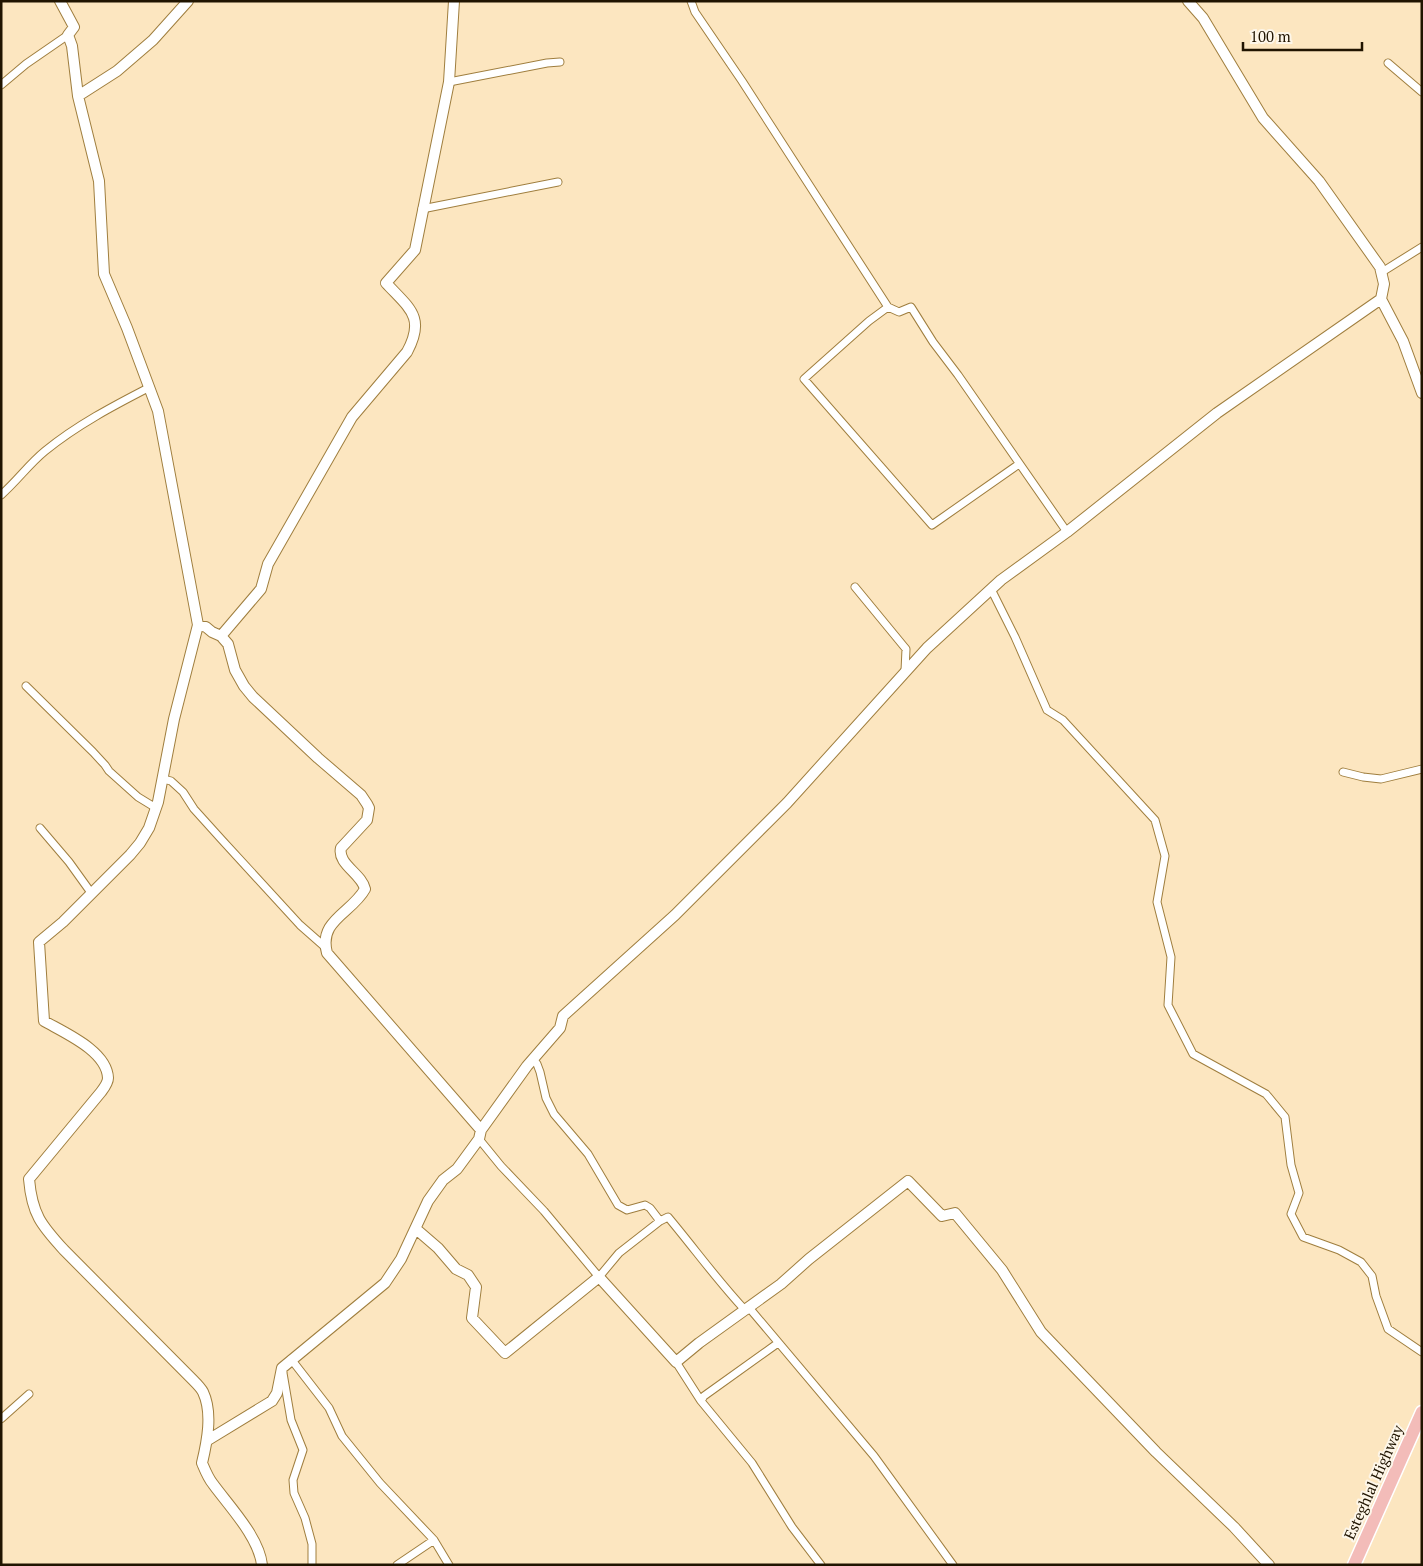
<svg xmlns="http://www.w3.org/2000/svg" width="1423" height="1566" viewBox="0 0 1423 1566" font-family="'PT Serif',serif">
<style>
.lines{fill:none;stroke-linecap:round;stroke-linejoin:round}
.street-casing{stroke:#9f7e3e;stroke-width:9}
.secondary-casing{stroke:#9f7e3e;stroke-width:12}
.highway-casing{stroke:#fff;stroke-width:15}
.street{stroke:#fff;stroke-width:7}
.secondary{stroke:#fff;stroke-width:10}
.highway{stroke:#f3bcb9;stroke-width:12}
.labels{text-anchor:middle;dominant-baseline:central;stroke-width:4;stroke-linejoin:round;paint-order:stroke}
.street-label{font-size:15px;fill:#201400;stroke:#fdf6e9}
</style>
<rect width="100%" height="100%" fill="#fce6c0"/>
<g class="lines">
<defs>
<path id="street" d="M691 1 695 12 742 81 888 307 899 312 911 307 933 342 958 375 1067 532
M1388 63 1422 92
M449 82 547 63 560 62
M1 85 26 64 68 35
M422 209 558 182
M1382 272 1422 247
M888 307 869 321 804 379 932 525 1019 464
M1 495C17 481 29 464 45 451 77 425 113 406 150 387
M855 587 906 649 905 671
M991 589 1015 637 1047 710 1063 720 1155 820 1165 856 1157 902 1171 957 1168 1005 1193 1054 1266 1094 1285 1117 1291 1165 1299 1193 1291 1214 1303 1237 1339 1250 1361 1262 1372 1276 1376 1296 1388 1329 1422 1352
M26 686 93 752 105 765 109 771 138 797 156 808
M1343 772 1363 777 1381 779 1422 769
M163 779 171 781 183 792 194 809 222 840 300 925 325 947
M40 828 69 862 92 894
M533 1059 537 1064 540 1072 546 1098 554 1114 588 1154 618 1205 627 1210 645 1205 650 1208 660 1221 668 1217C694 1248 717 1280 745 1310H751L874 1456 953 1565
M479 1139 501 1166 544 1211 599 1277 619 1253 660 1221
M291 1359 329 1408 342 1436 380 1483 434 1540 449 1565
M676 1362 701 1401 752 1463 792 1527 821 1565
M283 1373 291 1420 303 1450 293 1480 294 1493 305 1518 312 1544V1565
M701 1401 704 1396 778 1343
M1 1419 29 1394
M397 1565 434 1540"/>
<path id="secondary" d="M60 1 74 27 68 35 72 46 78 96 99 181 104 274 127 328 158 411 198 625 174 719 158 802 149 828 140 843 130 855 63 922 39 942 44 1021C65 1033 107 1051 108 1078 108 1083 104 1088 101 1092L29 1179C32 1214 41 1225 64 1250L193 1380C196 1383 201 1388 203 1392 213 1413 207 1442 202 1463 205 1470 208 1478 213 1484 229 1506 259 1537 262 1565
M1188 1 1203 18 1263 118 1319 181 1380 267 1384 284 1381 299 1403 341 1422 393
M78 96 117 71 153 40 188 1
M198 625 206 627 212 632 221 636 228 644 235 670 244 686 253 697 318 758 361 795 367 804 369 808 367 820 341 848C337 864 362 874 365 889 352 913 318 920 327 953L481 1130
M221 636 261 589 268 564 352 417 407 352C426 317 409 308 386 283L415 250 449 82 454 1
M416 1229 438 1248 456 1269 468 1275 476 1287 472 1318 505 1353 599 1277 676 1362 699 1343 781 1284 809 1259 908 1181 942 1216 955 1213 1002 1270 1041 1332 1156 1452 1234 1527 1269 1565
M208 1440 272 1401 277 1393 282 1368 385 1283 401 1259 428 1201 443 1180 457 1169 479 1139 481 1130 527 1066 560 1028 563 1016 675 915 787 803 927 648 1001 580 1067 532 1217 413 1381 299"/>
<path id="highway" d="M1354 1565 1422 1412"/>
</defs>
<!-- street casing -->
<use href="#street" class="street-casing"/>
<!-- secondary casing -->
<use href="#secondary" class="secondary-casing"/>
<!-- highway casing -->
<use href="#highway" class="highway-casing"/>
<!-- street -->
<use href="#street" class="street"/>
<!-- secondary -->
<use href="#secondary" class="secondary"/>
<!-- highway -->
<use href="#highway" class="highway"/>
</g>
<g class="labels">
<!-- street labels -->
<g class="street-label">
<text transform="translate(1373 1482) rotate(-66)">Esteghlal Highway</text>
</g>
</g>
<!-- border -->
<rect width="1423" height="1566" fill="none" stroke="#201400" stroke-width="5"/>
<!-- scale -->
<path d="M1243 42v8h119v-8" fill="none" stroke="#201400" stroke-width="2.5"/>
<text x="1250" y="42" font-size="15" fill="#201400" stroke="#fdf6e9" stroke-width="4" paint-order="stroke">100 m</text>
</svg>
